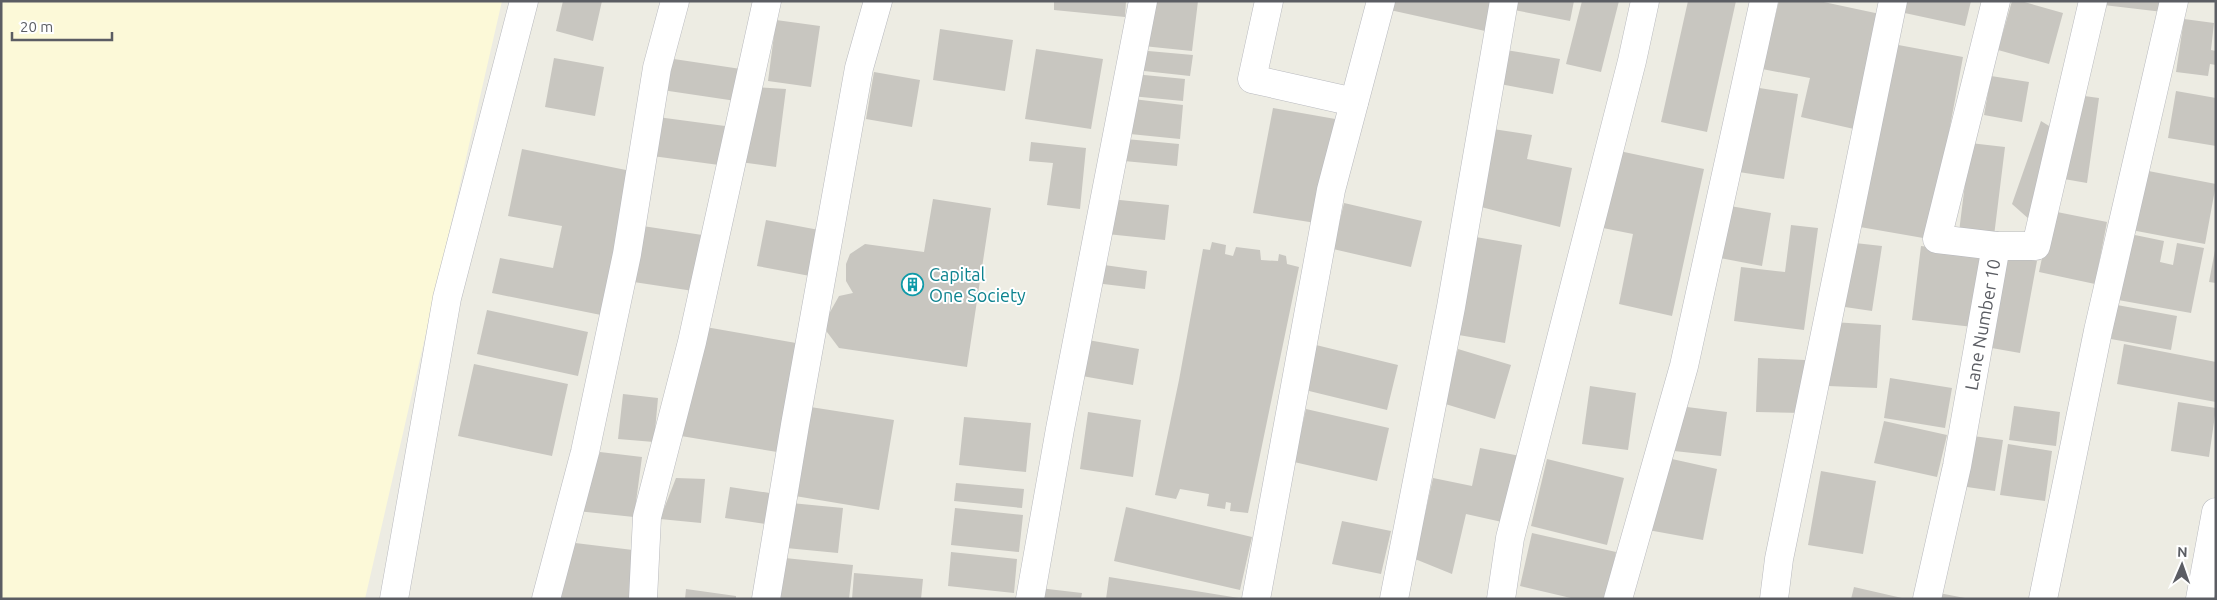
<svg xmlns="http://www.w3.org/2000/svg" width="2217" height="600" viewBox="0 0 2217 600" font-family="Ubuntu,sans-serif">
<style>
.commercial{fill:#fcf9d8}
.building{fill:#c8c6c0}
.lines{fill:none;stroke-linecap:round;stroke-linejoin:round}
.street-casing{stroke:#b8b9be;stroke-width:29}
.street{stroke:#fff;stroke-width:28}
.labels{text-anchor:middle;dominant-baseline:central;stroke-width:4;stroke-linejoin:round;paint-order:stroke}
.culture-label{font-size:18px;fill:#0d838f;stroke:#fff;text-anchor:start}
.street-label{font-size:18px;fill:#5b5d63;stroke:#fff}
</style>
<rect width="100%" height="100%" fill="#edece3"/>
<!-- commercial -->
<path class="commercial" d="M1 1H502L365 599H1Z"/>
<!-- building -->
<path class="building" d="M563 1H602L593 41 556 31Z
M1054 1H1126L1125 17 1054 10Z
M1148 1H1198L1192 51 1143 46Z
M1392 1H1491L1485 31 1390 10Z
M1516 1H1574L1570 21 1514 10Z
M1582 1H1619L1601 72 1566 64Z
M1688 1H1736L1707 132 1661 122Z
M1779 1H1819L1880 14 1854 129 1801 117 1810 78 1762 69Z
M1903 1H1971L1965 26 1900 12Z
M2012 1H2021L2063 13 2049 64 1998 50Z
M2096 1H2164L2163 12 2095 4Z
M2184 19 2214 23 2211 50 2216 51V65L2210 64 2208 76 2176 72Z
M776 20 820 26 811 87 768 81Z
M940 29 1013 40 1005 91 933 80Z
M1893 44 1963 57 1929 239 1860 227Z
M1036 49 1103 59 1091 129 1025 119Z
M1137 50 1193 55 1190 76 1135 70Z
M1506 50 1560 59 1553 94 1500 84Z
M554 58 604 67 595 116 545 107Z
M667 58 741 69 736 101 662 90Z
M874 72 920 80 912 127 866 119Z
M1134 74 1185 79 1183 101 1131 96Z
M1991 76 2029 82 2022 122 1984 115Z
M753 87 786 89 776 167 740 162Z
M1753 87 1798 94 1784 179 1739 172Z
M2176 91 2216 98V146L2168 138Z
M2077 95 2099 98 2087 183 2064 179Z
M1133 99 1183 105 1180 139 1130 134Z
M1273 108 1341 120 1322 224 1253 213Z
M650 116 725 126 719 165 645 155Z
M2041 121 2054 129 2030 220 2012 204Z
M1493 129 1532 135 1527 159 1572 168 1560 227 1481 207Z
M1126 139 1179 144 1177 166 1124 161Z
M1031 142 1086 148 1080 209 1047 205 1053 163 1029 161Z
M1970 143 2005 147 1994 236 1959 232Z
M522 149 631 171 601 315 492 293 500 258 553 268 562 226 508 216Z
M1610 149 1704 169 1672 316 1619 304 1633 234 1593 226Z
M2138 169 2216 184 2205 244 2126 229Z
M933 199 991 208 967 367 839 348 827 332 825 321 839 296 853 293 846 281V264L850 254 865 244 924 252Z
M1110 199 1169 205 1165 240 1107 234Z
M1344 203 1422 221 1411 267 1333 249Z
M1730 206 1771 213 1762 266 1720 258Z
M2052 211 2107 222 2095 284 2039 272Z
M766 220 819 230 810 276 757 266Z
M636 225 709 236 700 292 627 281Z
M1791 225 1818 228 1804 330 1734 321 1741 267 1785 272Z
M2130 234 2164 241 2160 262 2173 265 2177 243 2204 248 2191 313 2118 300Z
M1470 236 1522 245 1505 343 1453 334Z
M1212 242 1226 245 1225 254 1233 256 1236 247 1260 250 1261 260 1278 261 1279 254 1286 256 1287 264 1299 267 1248 513 1230 511 1231 503 1226 502 1225 509 1207 506 1209 494 1180 489 1176 499 1155 495 1179 380 1203 249 1210 250Z
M1855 243 1882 246 1872 311 1845 307Z
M1921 246 1982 254 1973 327 1912 320Z
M2215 250H2216V283L2209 282Z
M2003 254 2037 261 2020 353 1986 347Z
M1097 264 1147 271 1145 289 1095 283Z
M2117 305 2177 316 2171 350 2111 339Z
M487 310 588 332 578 376 477 354Z
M1832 322 1881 325 1877 388 1828 386Z
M700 326 796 343 777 452 681 436Z
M1088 340 1139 349 1133 385 1082 376Z
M2124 344 2216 362V402L2117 384Z
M1316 345 1398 365 1387 410 1305 390Z
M1458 349 1511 365 1495 419 1442 403Z
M1758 358 1805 360 1803 413 1756 412Z
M474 364 568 384 552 456 458 436Z
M1890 378 1952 388 1945 428 1884 418Z
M1590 386 1636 393 1628 450 1582 444Z
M623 394 658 398 654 442 618 439Z
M2178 402 2216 408 2209 457 2171 451Z
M804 406 894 420 879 510 789 495Z
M1679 406 1727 412 1721 456 1674 451Z
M2014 406 2060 412 2056 446 2009 440Z
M1306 409 1389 428 1377 481 1294 462Z
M1088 412 1141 420 1133 477 1080 469Z
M964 417 1031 423 1026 472 959 465Z
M1884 421 1947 435 1937 477 1874 463Z
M1973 436 2003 440 1995 491 1960 486Z
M2008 444 2052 451 2045 501 2000 495Z
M1480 448 1525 457 1511 524 1466 514 1452 574 1415 559 1433 478 1472 486Z
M600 452 642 457 634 517 577 511Z
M1663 457 1717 469 1703 540 1648 530Z
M1547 459 1624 478 1607 545 1531 526Z
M1821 471 1876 481 1863 554 1808 545Z
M676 478 705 479 701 523 660 519Z
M956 483 1024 489 1022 508 954 501Z
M730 487 776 494 772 525 725 518Z
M791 503 843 508 838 553 786 548Z
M1126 507 1252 537 1240 590 1114 561Z
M955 508 1023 515 1019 552 951 545Z
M1342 521 1391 531 1381 574 1332 564Z
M1532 533 1616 552 1606 599H1575L1520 586Z
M567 542 633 550 634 599H560Z
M951 552 1017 559 1014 593 948 586Z
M775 557 853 565 849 599H770Z
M854 573 923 579 921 599H852Z
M1109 577 1239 598 1238 599H1106Z
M1854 587 1902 598V599H1851Z
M1039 588 1082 593 1081 599H1037Z
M686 589 736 596V599H685Z
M1939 593 1965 598V599H1938Z"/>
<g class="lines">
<defs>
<g id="street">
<path d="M1269 1 1252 79 1354 102"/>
<path d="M1996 1 1937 239 1996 246H2036L2093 1"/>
<path d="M394 599 447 298 524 1"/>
<path d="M546 599 585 452 627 254 657 68 675 1"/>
<path d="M643 599 647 517 692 342 767 1"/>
<path d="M766 599 795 425 859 68 878 1"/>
<path d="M1030 599 1060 429 1143 1"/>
<path d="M1256 599 1331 190 1381 1"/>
<path d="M1394 599 1451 307 1504 1"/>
<path d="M1501 599 1510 538 1632 61 1645 1"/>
<path d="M1618 599 1684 366 1764 1"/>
<path d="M1774 599 1779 559 1893 1"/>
<path id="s1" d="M1927 599 1957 466 1996 246"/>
<path d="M2043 599 2098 331 2174 1"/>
<path d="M2200 599 2216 512"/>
</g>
</defs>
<!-- street casing -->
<use href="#street" class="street-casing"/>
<!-- street -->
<use href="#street" class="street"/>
</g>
<!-- icons -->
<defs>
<symbol id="building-ring" viewBox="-11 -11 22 22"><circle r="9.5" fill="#fff" stroke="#0f9aa8" stroke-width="1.5"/><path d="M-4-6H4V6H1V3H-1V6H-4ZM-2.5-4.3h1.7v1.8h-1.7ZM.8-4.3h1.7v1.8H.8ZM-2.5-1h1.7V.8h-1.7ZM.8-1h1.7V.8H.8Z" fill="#0f9aa8"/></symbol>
</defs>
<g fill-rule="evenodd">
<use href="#building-ring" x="900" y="272" width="25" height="25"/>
</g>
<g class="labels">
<!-- culture labels -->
<g class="culture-label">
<text x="929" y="274">Capital<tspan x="929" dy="21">One Society</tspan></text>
</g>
<!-- street labels -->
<g class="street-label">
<text stroke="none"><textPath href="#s1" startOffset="280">Lane Number 10</textPath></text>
</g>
</g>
<!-- border -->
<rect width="2217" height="600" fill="none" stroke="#5b5d63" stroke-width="5"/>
<!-- north arrow -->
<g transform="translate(2182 565) rotate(2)" stroke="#ffffff" stroke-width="4" paint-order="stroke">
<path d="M0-4L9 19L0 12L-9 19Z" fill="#5b5d63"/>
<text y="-8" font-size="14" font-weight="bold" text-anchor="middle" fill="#5b5d63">N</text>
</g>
<!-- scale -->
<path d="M12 32v8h100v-8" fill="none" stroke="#5b5d63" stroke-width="2.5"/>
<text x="20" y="32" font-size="15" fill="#5b5d63" stroke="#ffffff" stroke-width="4" paint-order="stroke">20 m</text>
</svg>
